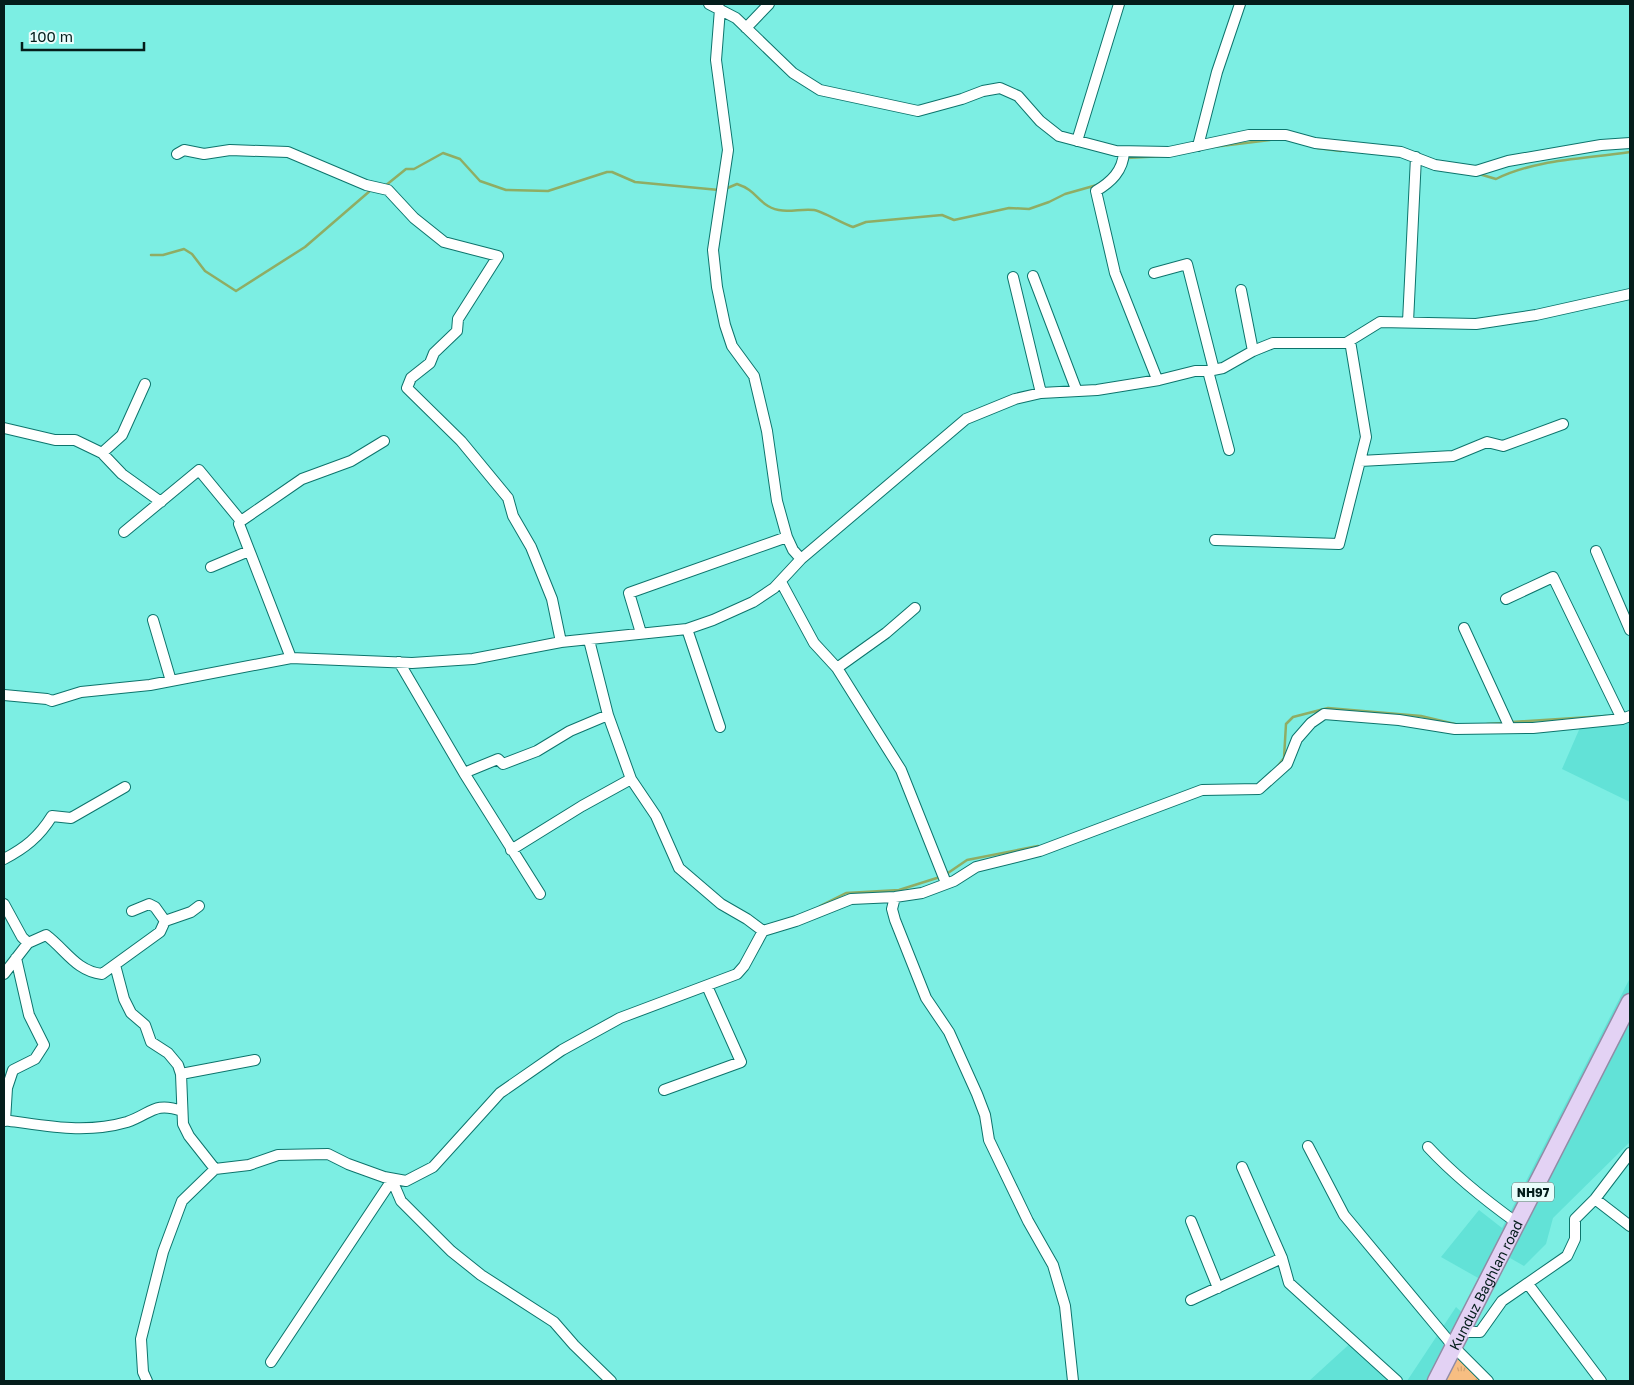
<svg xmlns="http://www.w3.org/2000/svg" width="1634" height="1385" viewBox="0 0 1634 1385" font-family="'Golos Text',sans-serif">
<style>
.built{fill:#62e2d7}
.grass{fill:url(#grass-tufts)}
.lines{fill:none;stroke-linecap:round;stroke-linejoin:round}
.stream{stroke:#8fad64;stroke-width:2.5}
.minor-casing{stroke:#0d746c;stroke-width:12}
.trunk-casing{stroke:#908ca6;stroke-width:19}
.minor{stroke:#fff;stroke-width:10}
.trunk{stroke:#e3d2f4;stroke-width:16}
.labels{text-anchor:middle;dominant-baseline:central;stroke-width:4;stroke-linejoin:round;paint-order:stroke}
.shield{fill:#e9fdfb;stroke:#49605e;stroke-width:1}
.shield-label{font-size:12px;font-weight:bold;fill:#041d1b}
.street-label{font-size:14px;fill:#041d1b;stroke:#e9fdfb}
</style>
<defs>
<pattern id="grass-tufts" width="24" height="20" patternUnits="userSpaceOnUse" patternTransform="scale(1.25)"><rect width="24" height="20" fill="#f7be82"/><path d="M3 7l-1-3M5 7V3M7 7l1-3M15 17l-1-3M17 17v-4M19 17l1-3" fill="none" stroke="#d2a370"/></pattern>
</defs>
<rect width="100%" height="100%" fill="#7ceee3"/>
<!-- built -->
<path class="built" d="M1630 720V802L1562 769 1582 723Z
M1630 978V1142L1553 1218 1546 1244 1524 1266 1510 1258 1487 1283 1441 1257 1479 1210 1502 1228Z
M1456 1307 1469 1319 1438 1381H1407Z
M1355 1339 1401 1381H1309Z"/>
<!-- grass -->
<path class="grass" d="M1453 1349 1485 1381H1438Z"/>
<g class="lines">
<!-- stream -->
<path class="stream" d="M1213 147 1270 140
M1317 148 1341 151
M1127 158 1164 156
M1479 174 1496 179C1536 159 1586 159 1630 152
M385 186 406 169H414L443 153 460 159 480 181 506 190 548 191 607 172H612L635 182 719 190
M725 189 737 184C755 190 755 198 768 206 783 215 799 208 814 210 822 211 843 224 853 227L866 222 942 215 954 220 1009 208 1029 209 1049 202 1065 194 1097 185
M151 255H163L184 249 192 254 205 271 236 291 305 247 371 190
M1512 722 1606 716
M1487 724 1504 723
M1278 766 1284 758 1286 724 1293 717 1328 708 1421 716 1459 725
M945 875 967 860 1038 846
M820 906 846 893 899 890 940 877"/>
<defs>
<path id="minor" d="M709 4 736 18 793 73 820 90 918 111 962 99 983 91 1000 88 1018 96 1040 121 1059 136 1116 151 1169 152 1249 135H1286L1315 143 1401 152 1435 165 1476 171 1508 161 1601 145 1630 143
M720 9 716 60 728 150 713 250 717 287 725 325 732 346 754 376 767 431 777 501 787 537 793 550 801 559
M746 28 769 4
M1077 141 1119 4
M1198 146 1217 72 1240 4
M1124 152C1123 171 1111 182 1096 191L1115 273 1157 379
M177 154 184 150 204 154 230 150 288 152 366 185 388 190 414 218 444 242 498 256 458 319 457 331 434 353 430 363 411 378 407 388 461 441 508 498 513 516 531 547 552 599 561 642
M1154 273 1187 264 1214 370
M1033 276 1076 389
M1013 277 1041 393
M1241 290 1253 351
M1408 322 1416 157
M1208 371 1229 450
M4 428 55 440H75L102 453 122 435 145 384
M102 453 122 474 161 502
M1360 461 1453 456 1487 442 1503 446 1563 424
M241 521 302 479 351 461 384 441
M124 532 199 470 241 521 239 524 291 658
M1215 540 1339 544 1366 437 1350 341
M1596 551 1630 630
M211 567 249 551
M781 582 814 643 837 668 901 770 946 883
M1506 599 1553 577 1622 719
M153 620 171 681
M1464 628 1510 728
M687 629 720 727
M641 633 629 593 787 537
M589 640 608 715 631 779 656 816 679 868 721 904 747 919 763 931
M399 662 464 773 540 894
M837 668 886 633 915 608
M4 695 47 699 52 701 81 692 150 685 291 658 412 663 473 659 561 642 687 629 713 620 753 602 774 588 801 559 966 419 1015 399 1041 393 1097 390 1159 380 1195 371H1208L1223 368 1253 351 1273 343H1346L1380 322 1476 324 1536 315 1630 294
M464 773 498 759 503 764 537 751 570 731 608 715
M511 850 582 806 631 779
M4 859C25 848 39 837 52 816L71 818 125 787
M895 897 892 909 895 920 926 998 949 1032 977 1094 985 1115 989 1140 1028 1221 1053 1265 1065 1306 1073 1381
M4 904 22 937 28 943
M165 921 191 912 199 906
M115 965 124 999 131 1013 145 1025 151 1042 168 1053 178 1065 181 1074 183 1124 189 1136 215 1169
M4 974 28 943 46 935C66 950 76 971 102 974L160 932 165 921 155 907 149 904 132 911
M181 1074 255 1060
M664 1090 741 1062 707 986
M4 1120C45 1126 86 1134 127 1122 151 1114 154 1101 182 1111
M5 1121 7 1088 13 1070 35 1059 44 1045 29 1015 16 958
M1308 1146 1344 1215 1453 1346 1488 1381
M1428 1147C1455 1176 1485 1200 1517 1223
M1242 1167 1282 1258 1289 1283 1397 1381
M392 1180 401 1201 451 1251 481 1275 554 1322 574 1345 611 1381
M1595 1199 1630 1226
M1191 1221 1218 1288
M1528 1284 1601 1381
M1191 1300 1282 1258
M1461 1332H1480L1502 1301 1567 1256 1575 1239V1219L1595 1199 1630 1153
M271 1362 392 1180
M147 1381 143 1372 141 1339 163 1252 182 1201 215 1169 249 1165 278 1155 328 1154 348 1164 384 1177 406 1181 433 1167 500 1093 562 1050 620 1018 737 974 744 966 763 931 796 921 851 899 895 897 922 893 954 881 976 867 1040 851 1202 790 1259 789 1287 764 1297 739 1311 723 1324 714 1399 720 1455 729 1533 728 1622 719 1630 716"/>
<g id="trunk">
<path id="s1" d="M1436 1381 1630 1002"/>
</g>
</defs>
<!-- minor casing -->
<use href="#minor" class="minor-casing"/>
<!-- trunk casing -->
<use href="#trunk" class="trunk-casing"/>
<!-- minor -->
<use href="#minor" class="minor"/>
<!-- trunk -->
<use href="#trunk" class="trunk"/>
</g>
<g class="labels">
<!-- shield labels -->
<rect class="shield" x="1512" y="1182.5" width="42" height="19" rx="4"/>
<g class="shield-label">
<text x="1533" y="1192">NH97</text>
</g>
<!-- street labels -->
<g class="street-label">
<text stroke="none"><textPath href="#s1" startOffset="108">Kunduz Baghlan road</textPath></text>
</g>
</g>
<!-- border -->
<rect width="1634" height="1385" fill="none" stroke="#041d1b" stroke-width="10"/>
<!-- scale -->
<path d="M22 42v8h122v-8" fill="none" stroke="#041d1b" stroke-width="2.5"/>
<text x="30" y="42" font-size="15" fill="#041d1b" stroke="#e9fdfb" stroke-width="4" paint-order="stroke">100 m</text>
</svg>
